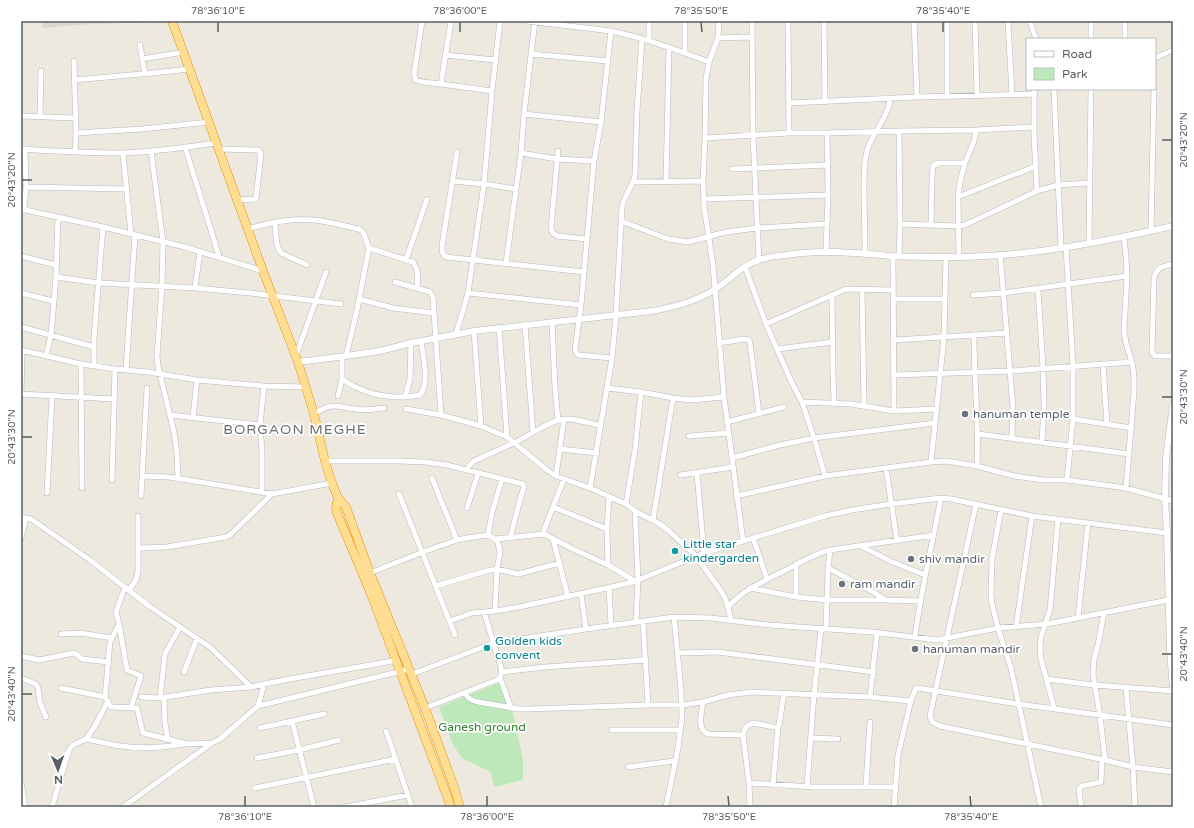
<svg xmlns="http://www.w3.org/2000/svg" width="1194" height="828" viewBox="0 0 1194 828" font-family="'Varela Round',sans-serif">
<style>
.education{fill:#dcd8ce}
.green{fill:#bde8b9}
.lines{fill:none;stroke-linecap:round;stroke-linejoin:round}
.minor-casing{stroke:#b5b9be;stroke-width:6}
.tertiary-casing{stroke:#b5b9be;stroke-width:7}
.trunk-casing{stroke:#ec8e00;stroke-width:9}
.minor{stroke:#fff;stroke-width:5}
.tertiary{stroke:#fff;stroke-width:6}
.trunk{stroke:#ffde93;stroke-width:8}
.ticks{fill:none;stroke:#585e62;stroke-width:1.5}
.worship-dot{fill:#6b7280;stroke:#fff;stroke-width:1.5}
.culture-dot{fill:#0f9aa8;stroke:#fff;stroke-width:1.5}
.labels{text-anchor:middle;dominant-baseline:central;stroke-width:3.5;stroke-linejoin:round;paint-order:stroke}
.worship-label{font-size:12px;fill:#5b616d;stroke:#fff;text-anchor:start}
.culture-label{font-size:12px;fill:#0d838f;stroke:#fff;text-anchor:start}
.park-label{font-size:12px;fill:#30852d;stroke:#fff}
.quarter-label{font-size:14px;letter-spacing:1px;fill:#697074;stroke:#fff}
.neatline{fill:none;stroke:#585e62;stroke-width:1.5}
.ticks-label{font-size:10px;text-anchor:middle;fill:#585e62}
</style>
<rect width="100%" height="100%" fill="#ede9df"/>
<!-- education -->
<path class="education" d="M43 21H160V22L89 24 42 28Z"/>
<!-- green -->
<path class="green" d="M499 683 513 713 523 760V780L494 787 491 772 462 758 453 745 439 707Z"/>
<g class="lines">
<defs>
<path id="minor" d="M422 21 414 75 416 80 422 82 441 84 492 91
M527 21 611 31C645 38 677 50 709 62
M649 21V41
M685 21V53
M719 21 718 38 709 62 706 79 705 138 703 181 704 206 713 265 724 397 743 541
M752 21 753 135 759 260
M788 21 789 133
M824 21 825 102
M914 21 917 97
M975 21 977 95
M1008 21 1012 95
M1030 21 1036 39
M1091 21V39
M1125 21V39
M611 31 601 122 594 161 581 305 575 350 578 355 612 358
M718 38 752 37
M140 45 145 74
M531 54 608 61
M445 55 495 60
M1155 58 1173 50
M142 59 184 52
M74 61 76 133 75 152
M74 80 153 73 190 69
M441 84 451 21
M1034 89V135L1037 191
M1054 89 1061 247
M947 96V21
M789 103 917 97 1035 94
M524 114 601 122
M21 116 75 118
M40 117 41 71
M76 133 142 129 209 122
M705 138 789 133H827L899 131 976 130 1034 127
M185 147 211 230 219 257
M21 149C55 151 88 153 122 153 154 152 185 147 217 143
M219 149 258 150 261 153 256 199 237 200
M151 151 163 242 162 286 157 356 158 366 174 432 177 453 178 479
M558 151 551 229 553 233 557 236 587 239
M457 152 442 246C442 251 442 254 446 257L584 272
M123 153 131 234
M521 153 557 159 594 161
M732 169 828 165
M453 181 484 184 516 189
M666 181 669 47
M634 182 703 181
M26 187 126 189
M958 197 1036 166
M704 199 828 195
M21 209 103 227 185 247 263 271
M24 210 26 187 25 149
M621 221 668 239 688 242 726 232 757 228 826 224
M275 223C276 233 275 246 281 253L307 265
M900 224 959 226 965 225 1037 191 1058 185 1089 183
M931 225 932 176 933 166 938 163H965
M248 229C267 223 293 218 313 220 328 221 344 226 359 229L363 232 369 248 357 310 346 356
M1151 231 1154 89
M1124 236 1126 257 1127 276 1124 331 1126 343 1132 362 1134 376V392L1126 488
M1089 243 1091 89
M1066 247 1073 366V419L1067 480
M369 248 413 262C419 271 418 278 417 288
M826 252 828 195 827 133
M865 253C865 230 864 208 864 185 864 174 864 162 867 151 871 134 890 115 890 98
M1000 254 1013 407 1012 438
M21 256 56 265
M893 256 894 411
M899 256 900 224 899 131
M959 257 958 197 960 182 965 163 974 141 976 130
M406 260 427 199
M506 263 521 153 524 114 535 21
M1173 264C1163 266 1157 267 1154 278L1152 352 1155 356H1173
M745 267 766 324 791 381 802 402 814 438 825 476
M56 277 99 283 195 288 250 293 341 304
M395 282 430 292 433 297 441 415
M195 288 200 252
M862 289 864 405
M1038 289 1043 368 1044 406 1042 442
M21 293 53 301
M468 293 581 305
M973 295 1004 293 1127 276
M832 296 833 372 834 403
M359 299 393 308 434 313
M893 299H945
M552 322 555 389 558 420
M766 324 846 289 893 290
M525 325 533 432
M21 327 94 347
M499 327 507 437
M474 331 481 426
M456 334 468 293 484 184 492 91 500 21
M974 335C974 379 979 423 977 466
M894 340 1007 333
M719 343 744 339 749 340 750 343 759 413
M777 349 833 342
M21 350 81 364 115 369 148 372 197 380 264 386 306 387
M46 356 51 335 56 277 58 217
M296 356 326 272
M81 364 82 488
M1103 365 1107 424
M94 366V338L103 227
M126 370 135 235
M894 375 1011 371 1132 362
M342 379C347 382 353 386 358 388 376 397 401 399 420 395 430 384 423 355 421 341
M607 388 641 392 673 398 691 400 724 397
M21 394 114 399
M21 396 22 350
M338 396 342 379V357
M405 397 410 379 411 343
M802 402 851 404 894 411 937 409
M406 409 441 415 481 426 507 437 547 470 556 476 590 488 626 504 635 511 660 524 670 532 696 556 719 588 725 598 728 607 731 620
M314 414C333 401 336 407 356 409 365 411 374 409 384 408
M170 415 260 425
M193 417 197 380
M1073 419 1132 428
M727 422 784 407
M978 434 1129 454
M689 436 729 433
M560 449 597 453
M732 458 780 445 814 438 935 423
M325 461H399L425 462 447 465 523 484 524 487 521 496 510 538
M931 462 944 337 946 257
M886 468 897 541
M467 470 469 466 474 461C487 455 500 449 514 443 527 437 550 420 564 419 576 418 589 423 601 426
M697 473 704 553
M680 475 733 467
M142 476 168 477 194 481 272 494 332 483
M556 476 564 419
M432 478 457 540
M564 479 544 530V534L573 549 608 565 635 581
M112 480 115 369
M590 488 612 358 616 315 622 207C624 195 633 187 635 175L637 111 642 39
M47 493 52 396
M262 493V451L260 425 264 386
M399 494 455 635
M141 496 147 388
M736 496 825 476 931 462 946 461 977 466 1014 476 1043 480H1067L1126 488 1173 501
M626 504 635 450 641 392
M976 504 931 711 930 716 932 722 940 726 1105 760 1133 767 1173 772
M553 507 607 529
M467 508 478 474
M1001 510 992 559 991 593 992 604 998 628 1011 668 1041 807
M635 511 638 580 636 622
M21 517 31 519 90 560 149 606 210 647 251 687C299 676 348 670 396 660
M653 520 673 398
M488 535 492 512 502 479
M21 538 26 518
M753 538 767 579
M495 539 544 534
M553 539 568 597
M861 546 890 561 925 575
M138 548 167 547 226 537 230 535 272 494
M608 565 607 529 609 496
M828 568 872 591 884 599
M370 573 423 552 457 540 467 538 488 535 495 539 498 543 500 552 497 569 495 611
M436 586 486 571 497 569 518 574 560 563
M125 587 116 612 119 624 110 642 105 697 111 707 137 708 143 733 187 744 212 743 220 739 258 706 264 684
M609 588 611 625
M750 588 796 597 828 600H885L920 601
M129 590 136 580 138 571V516
M581 594 586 629
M796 597V564
M728 607C743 590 762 582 782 572 798 564 813 554 830 550L934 535
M1104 613 1098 645 1094 659 1093 674 1100 716 1105 760
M1078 618 1088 523
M450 621 472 613 495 611 519 607 625 584 638 580 704 553 825 516 852 510 891 504 941 498 951 499 1032 516 1167 533
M643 621 648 705
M119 624 127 670 141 676 131 707
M180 627 165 654 160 698 211 690 251 687
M1016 627 1032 516
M826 629 828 568 830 550
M61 634 80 633 112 638
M915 637C921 590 932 545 941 498
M678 653 718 652 874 672
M21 656 39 660 74 653 76 654 82 659 109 662
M184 672 197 638
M502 672 545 667 646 660
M412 674 494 643 586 629 674 617 711 618 769 625 872 632 937 640 998 628 1047 624 1168 600
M21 678 36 684 38 688 40 703 46 717
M500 678 511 708
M1046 679 1094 685 1173 691
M61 688 105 697
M1126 688 1133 767 1135 807
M465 693C468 699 472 701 478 702L519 709H529L648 705H682L703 702 728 695 751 692 870 697 909 701 911 700 916 688H918L1018 704 1173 725
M141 697 160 698
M164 697 165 723 168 740
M870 697 877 632
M108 701 95 726 86 739C96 741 105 743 114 745 137 749 162 748 184 744
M703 702C702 712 696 731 709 734L743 735
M258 706 410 669
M425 708 497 680C502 676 502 672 501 667L484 612
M1054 708 1041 659 1040 648 1041 637 1050 610 1058 519
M292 721 314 807
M260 728 324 714
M612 730H680
M386 731 412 807
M811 738 838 739
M257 758 299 750 339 740
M628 767 674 761
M21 783 25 807
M749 783 814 787H895
M773 785 778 727
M807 786 814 695 821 629
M866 786 870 722
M255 788 396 759
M52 807 69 750 73 745 86 739
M123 807 212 743
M345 807 408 795
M666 807 678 748 682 717 681 690 674 617
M750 807 749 783 743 735C747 714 764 728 778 727L779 725 784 693
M894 807 898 755 911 700
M1081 807 1079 789 1082 786 1101 782 1102 759"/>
<path id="tertiary" d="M298 362 346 356 380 351 411 343 474 331 652 311C674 307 694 302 714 290 729 281 742 265 759 260 767 257 777 256 786 255 821 249 857 253 891 256 912 257 934 257 955 257 1028 257 1102 242 1173 226
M1173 405 1166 458 1165 498 1167 533 1170 650 1173 689"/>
<path id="trunk" d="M172 21 263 271 298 362 314 414 325 461 332 483 338 498 346 507 370 573 425 708 453 784 460 807
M338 498 336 507 337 513 371 594 451 807"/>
</defs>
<!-- minor casing -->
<use href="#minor" class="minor-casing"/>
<!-- tertiary casing -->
<use href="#tertiary" class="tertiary-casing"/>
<!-- trunk casing -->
<use href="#trunk" class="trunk-casing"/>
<!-- minor -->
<use href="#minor" class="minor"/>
<!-- tertiary -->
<use href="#tertiary" class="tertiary"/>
<!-- trunk -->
<use href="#trunk" class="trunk"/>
</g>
<!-- ticks -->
<path class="ticks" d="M218 22V32M460 22V32M701 22 702 32M943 22V32M1162 140H1172M22 180H32M1162 397H1172M22 437H32M1162 654H1172M22 694H32M245 796V806M487 796V806M728 796 729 806M970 796 971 806"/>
<!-- markers -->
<g class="worship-dot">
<circle cx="965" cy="414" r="4"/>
<circle cx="911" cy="559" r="4"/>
<circle cx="842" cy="584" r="4"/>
<circle cx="915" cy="649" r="4"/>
</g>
<g class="culture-dot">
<circle cx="675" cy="551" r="4"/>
<circle cx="487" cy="648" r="4"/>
</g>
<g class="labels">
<!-- worship labels -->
<g class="worship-label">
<text x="973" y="414">hanuman temple</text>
<text x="919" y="559">shiv mandir</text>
<text x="850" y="584">ram mandir</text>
<text x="923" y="649">hanuman mandir</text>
</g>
<!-- culture labels -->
<g class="culture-label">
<text x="683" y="544">Little star<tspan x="683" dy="14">kindergarden</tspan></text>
<text x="495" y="641">Golden kids<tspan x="495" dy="14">convent</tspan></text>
</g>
<!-- park labels -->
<g class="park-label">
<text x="482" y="727">Ganesh ground</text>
</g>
<!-- quarter labels -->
<g class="quarter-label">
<text x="295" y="429">BORGAON MEGHE</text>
</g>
</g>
<!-- border -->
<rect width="1194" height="828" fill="none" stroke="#ffffff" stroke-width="44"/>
<!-- legend -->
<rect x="1026" y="38" width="130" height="52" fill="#ffffff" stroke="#bcbfc0"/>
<rect x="1034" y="51" width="20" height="6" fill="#ffffff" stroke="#bcbfc0"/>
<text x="1062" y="58" font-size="12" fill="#585e62">Road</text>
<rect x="1034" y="68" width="20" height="12" fill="#bde8b9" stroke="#bcbfc0"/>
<text x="1062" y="78" font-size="12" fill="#585e62">Park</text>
<!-- north arrow -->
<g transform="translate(58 770) rotate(178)" stroke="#ffffff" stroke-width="3" paint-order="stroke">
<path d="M0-3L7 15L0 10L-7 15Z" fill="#585e62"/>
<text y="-6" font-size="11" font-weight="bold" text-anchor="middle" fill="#585e62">N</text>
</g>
<rect x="22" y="22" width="1150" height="784" class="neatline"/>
<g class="ticks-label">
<text x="218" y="14">78°36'10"E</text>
<text x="460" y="14">78°36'00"E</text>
<text x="701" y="14">78°35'50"E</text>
<text x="943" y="14">78°35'40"E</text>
<text transform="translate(1183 140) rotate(-90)" y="4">20°43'20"N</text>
<text transform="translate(11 180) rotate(-90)" y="4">20°43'20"N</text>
<text transform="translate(1183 397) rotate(-90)" y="4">20°43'30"N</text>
<text transform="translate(11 437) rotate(-90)" y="4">20°43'30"N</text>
<text transform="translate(1183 654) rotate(-90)" y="4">20°43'40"N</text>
<text transform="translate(11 694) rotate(-90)" y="4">20°43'40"N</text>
<text x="245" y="820">78°36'10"E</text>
<text x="487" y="820">78°36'00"E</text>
<text x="729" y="820">78°35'50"E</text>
<text x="971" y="820">78°35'40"E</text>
</g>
</svg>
